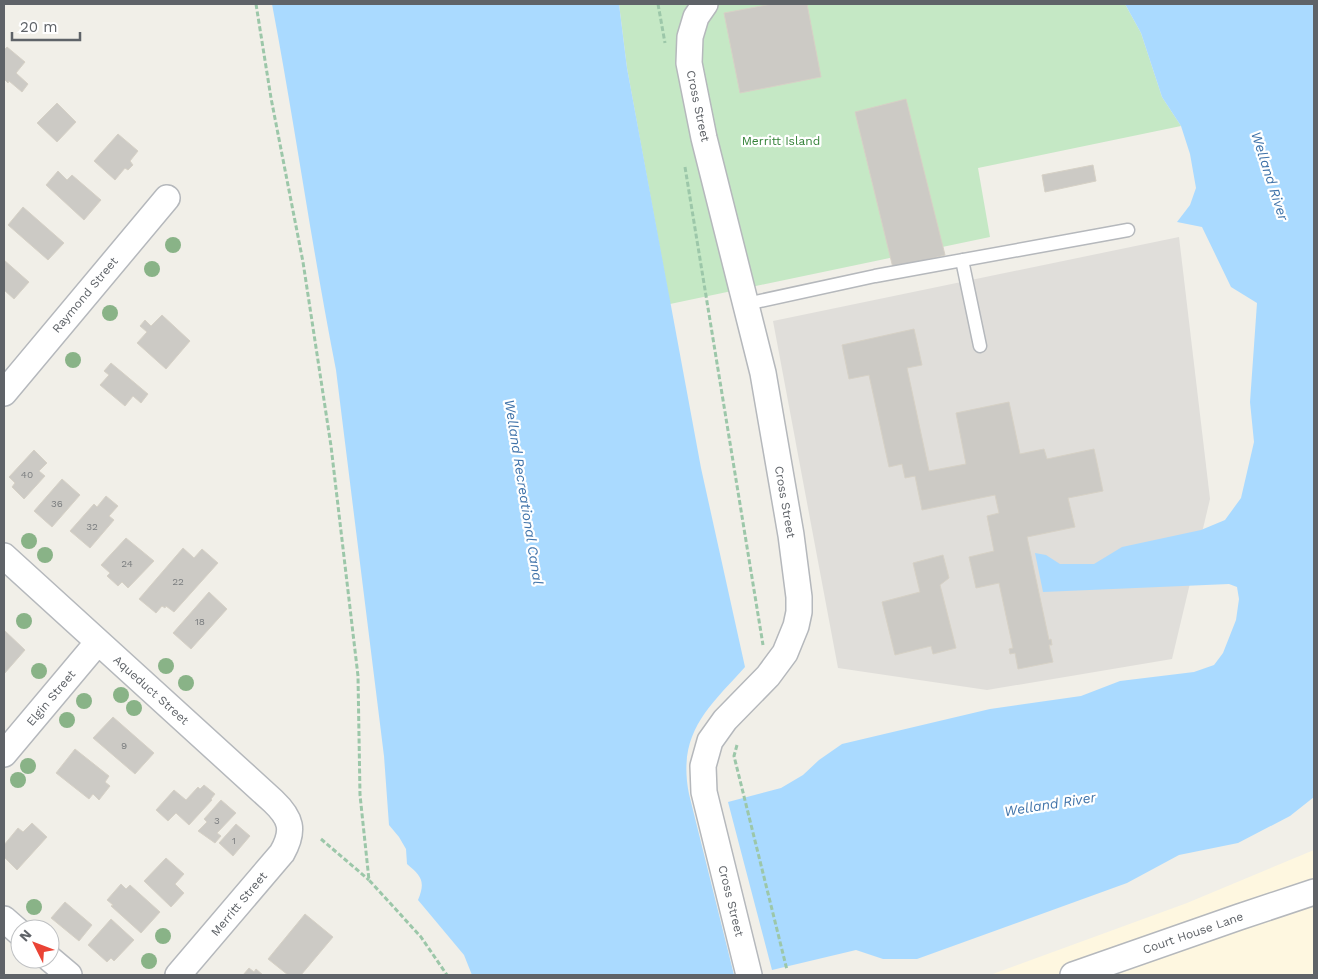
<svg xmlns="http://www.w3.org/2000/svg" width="1318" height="979" viewBox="0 0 1318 979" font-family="'Work Sans',sans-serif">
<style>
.commercial{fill:#fef7e0}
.industrial{fill:#e0deda}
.green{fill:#c5e8c5}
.water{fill:#aadaff}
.building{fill:#cccac5;stroke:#d6d1c6}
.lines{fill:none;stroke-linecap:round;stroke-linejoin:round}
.lane-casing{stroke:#b5b8bc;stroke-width:15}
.street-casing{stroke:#b5b8bc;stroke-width:28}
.path{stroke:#9cc7a9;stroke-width:3;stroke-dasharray:5 2.5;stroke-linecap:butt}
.lane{stroke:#fff;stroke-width:12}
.street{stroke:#fff;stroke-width:25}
.tree{fill:#89b387}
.labels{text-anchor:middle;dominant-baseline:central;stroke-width:4.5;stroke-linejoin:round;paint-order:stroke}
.number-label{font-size:10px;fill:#7a7d7f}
.street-label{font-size:12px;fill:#5f6368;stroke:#fff}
.park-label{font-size:12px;fill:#348238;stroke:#fff}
.water-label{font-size:14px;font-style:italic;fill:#4174aa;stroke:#fff}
</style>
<rect width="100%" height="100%" fill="#f1efe8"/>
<!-- commercial -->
<path class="commercial" d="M1314 850V975H990L1187 903Z"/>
<!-- industrial -->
<path class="industrial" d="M1179 237 1210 499 1172 659 987 690 838 668 773 321Z"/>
<!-- green -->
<path class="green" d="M619 4H1125L1141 33 1162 97 1181 126 978 168 990 237 670 304 627 68Z"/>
<!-- water -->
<path class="water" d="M272 4H619L627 68 701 468 745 667C708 708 677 733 689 794L734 975H472L464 955 418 900C426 881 421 876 407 864L406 849 399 837 389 825 384 756 336 370C312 248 295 125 272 4Z
M1125 4H1314V797L1290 816 1238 843 1179 855 1127 883 917 959H883L856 950 772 970 728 802 781 788 803 775 819 760 842 744 990 709 1081 696 1120 681 1194 672 1214 665 1223 653 1236 620 1239 599 1237 587 1229 584 1043 592 1035 553 1046 555 1060 564H1094L1122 547 1201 530 1225 520 1241 498 1254 442 1250 402 1257 303 1231 287 1202 227 1177 222 1190 205 1196 188 1190 154 1181 126 1162 97 1141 33Z"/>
<!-- building -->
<path class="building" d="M772 4H807L821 77 740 93 724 13Z
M7 47 25 62 16 73 28 84 22 92 9 81 8 83 4 79V50Z
M906 99 945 255 893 268 855 112Z
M57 103 76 122 57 142 37 123Z
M118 134 138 151 130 161 133 165 128 170 125 168 115 180 94 161Z
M1093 165 1096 181 1045 192 1042 175Z
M58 171 67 180 72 175 101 200 84 220 46 185Z
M23 207 64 243 48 260 8 225Z
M4 260 29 282 14 299 4 290Z
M162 315 190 341 166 369 137 343 147 332 140 326 145 320 151 326Z
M914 329 922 365 907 368 929 471 966 464 956 413 1009 402 1020 454 1044 449 1047 459 1094 449 1103 491 1068 498 1075 527 1027 537 1049 640 1051 639 1052 645H1049L1053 662 1018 669 1015 653 1010 654 1009 649 1013 648 999 583 976 588 969 557 994 551 987 516 999 513 995 495 922 510 915 476 905 478 902 464 889 467 869 375 849 379 842 345Z
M111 363 148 394 141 403 133 396 125 406 100 385 109 375 104 371Z
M34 450 47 463 39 471 45 476 24 499 12 487 15 483 9 477Z
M62 479 80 495 52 527 34 511Z
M106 496 118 506 109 516 114 520 90 548 70 531 94 504 97 507Z
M126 538 154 561 128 588 122 582 118 586 107 576 110 573 101 565Z
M183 548 194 558 202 549 218 563 174 612 166 606 165 608 162 606 156 613 139 599Z
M943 555 949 578 940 585 956 648 933 654 931 646 895 655 882 602 920 592 913 563Z
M209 592 227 609 191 649 173 633Z
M4 630 25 650 4 674Z
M113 717 154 753 135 774 93 738Z
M75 749 109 776 105 782 110 786 99 800 93 794 89 799 56 773Z
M204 785 215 794 211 799 212 800 189 825 176 813 168 821 156 810 174 790 186 800 198 787 200 789Z
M221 800 236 813 217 833 221 836 215 843 198 831 207 822 204 819Z
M32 823 47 837 17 870 4 857V845L18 828 23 832Z
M236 824 250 836 233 856 219 843Z
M166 858 184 874 175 884 184 893 171 907 144 881Z
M121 884 126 889 130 885 160 912 141 933 111 906 113 905 107 900Z
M65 902 92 925 79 941 51 918Z
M305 914 333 937 301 975H288L268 959Z
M111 919 134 940 114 961 111 958 107 962 88 945Z
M249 968 254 972 256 969 263 975H243Z"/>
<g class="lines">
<defs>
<path id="lane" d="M962 260 980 346
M746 304 875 276 1128 230"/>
<path id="street" d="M705 4 696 17 690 37 689 63 704 138 763 373 791 535 799 597V612L796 626 785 653 768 676 725 720 710 741 703 766 704 792 749 975
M4 393 167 198
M4 556 273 801C291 818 295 830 282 853L178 975
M4 754 98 642
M4 919 20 933
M50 959 69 975
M1073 975 1239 917 1314 892"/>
</defs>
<!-- lane casing -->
<use href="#lane" class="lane-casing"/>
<!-- street casing -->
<use href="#street" class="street-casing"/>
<!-- path -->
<path class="path" d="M256 4 271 98 303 262 331 446 358 676 360 795 369 880 421 937 447 975
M658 4 665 43
M685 167 763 645
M737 745 734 756 787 970
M321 839 369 880"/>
<!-- lane -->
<use href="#lane" class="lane"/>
<!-- street -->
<use href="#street" class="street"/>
</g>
<!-- trees -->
<g class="tree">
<circle cx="173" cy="245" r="8"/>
<circle cx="152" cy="269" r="8"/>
<circle cx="110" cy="313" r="8"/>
<circle cx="73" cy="360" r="8"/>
<circle cx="29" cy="541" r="8"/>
<circle cx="45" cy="555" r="8"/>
<circle cx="24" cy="621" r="8"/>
<circle cx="166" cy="666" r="8"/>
<circle cx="39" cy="671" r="8"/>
<circle cx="186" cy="683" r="8"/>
<circle cx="121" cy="695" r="8"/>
<circle cx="84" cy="701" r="8"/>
<circle cx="134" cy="708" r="8"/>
<circle cx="67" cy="720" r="8"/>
<circle cx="28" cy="766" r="8"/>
<circle cx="18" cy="780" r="8"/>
<circle cx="34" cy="907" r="8"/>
<circle cx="163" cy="936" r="8"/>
<circle cx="149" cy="961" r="8"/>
</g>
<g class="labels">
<!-- number labels -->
<g class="number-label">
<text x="27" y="474">40</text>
<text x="57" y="503">36</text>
<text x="92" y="526">32</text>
<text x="127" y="563">24</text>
<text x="178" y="581">22</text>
<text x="200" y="621">18</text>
<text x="124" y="745">9</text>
<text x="217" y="820">3</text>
<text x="234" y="840">1</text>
</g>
<!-- street labels -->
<g class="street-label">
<text transform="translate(698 106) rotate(78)">Cross Street</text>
<text transform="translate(85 295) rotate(-50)">Raymond Street</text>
<text transform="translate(785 502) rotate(80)">Cross Street</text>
<text transform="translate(151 690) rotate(42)">Aqueduct Street</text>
<text transform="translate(51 698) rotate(-50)">Elgin Street</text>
<text transform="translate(731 901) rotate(76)">Cross Street</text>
<text transform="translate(239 904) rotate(-50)">Merritt Street</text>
<text transform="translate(1193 933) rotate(-19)">Court House Lane</text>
</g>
<!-- park labels -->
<g class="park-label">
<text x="781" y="141">Merritt Island</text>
</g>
<!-- water labels -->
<g class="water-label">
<text transform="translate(1270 176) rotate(72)">Welland River</text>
<text transform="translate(524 492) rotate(81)">Welland Recreational Canal</text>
<text transform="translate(1050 804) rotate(-9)">Welland River</text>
</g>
</g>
<!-- border -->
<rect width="1318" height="979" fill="none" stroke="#5f6368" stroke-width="10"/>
<!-- north arrow -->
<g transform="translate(35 944) rotate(312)"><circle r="24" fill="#ffffff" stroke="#bfc1c3"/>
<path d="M0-4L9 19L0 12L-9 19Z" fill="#ea4335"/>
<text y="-8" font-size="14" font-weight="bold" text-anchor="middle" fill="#5f6368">N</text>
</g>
<!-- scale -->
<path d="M12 32v8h68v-8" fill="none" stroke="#5f6368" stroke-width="2.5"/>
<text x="20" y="32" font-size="15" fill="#5f6368" stroke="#ffffff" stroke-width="4" paint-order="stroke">20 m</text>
</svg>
